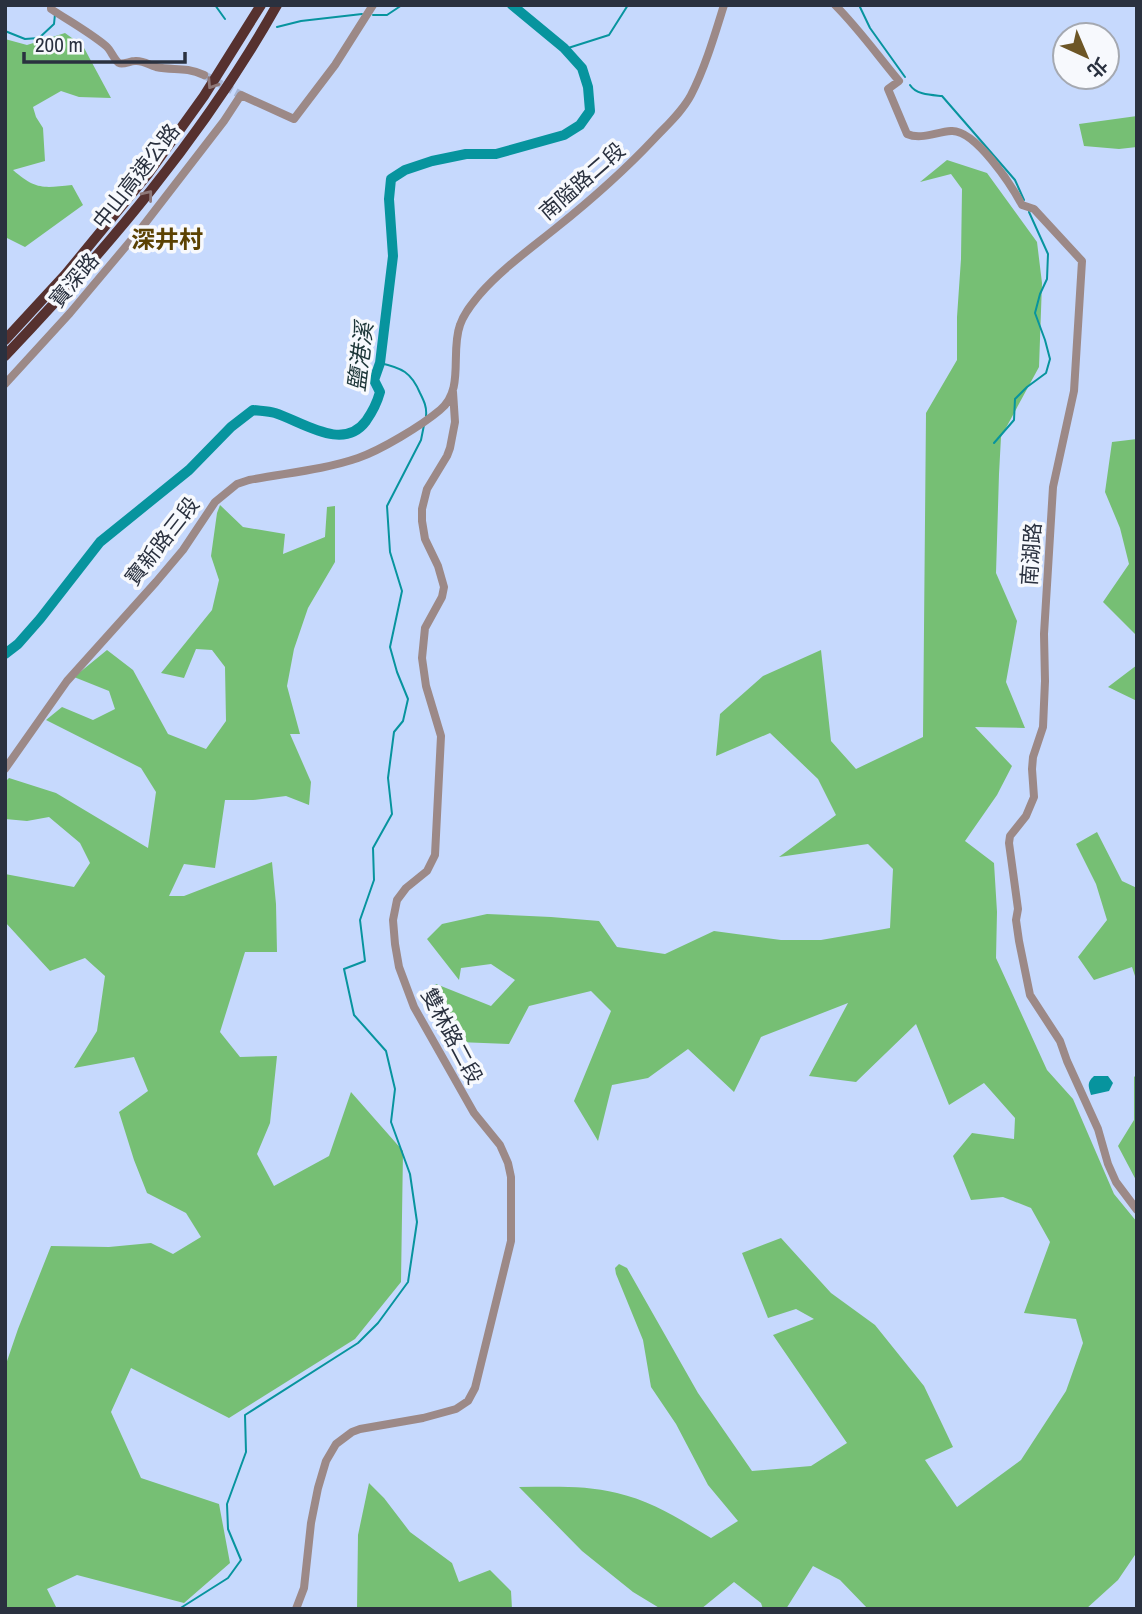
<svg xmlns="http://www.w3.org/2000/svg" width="1142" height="1614" viewBox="0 0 1142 1614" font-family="'Archivo Narrow','Noto Sans TC',sans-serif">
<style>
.forest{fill:#76bf74}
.water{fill:#07949e}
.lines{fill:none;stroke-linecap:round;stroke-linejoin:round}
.stream{stroke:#07949e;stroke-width:2}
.river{stroke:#07949e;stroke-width:10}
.minor-tunnel{stroke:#a7b7d7;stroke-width:8;stroke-dasharray:8 4;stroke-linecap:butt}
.minor{stroke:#9c8987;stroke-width:8}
.highway{stroke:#56312f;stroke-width:10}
.oneway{stroke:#8e7777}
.labels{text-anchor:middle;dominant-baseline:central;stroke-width:7;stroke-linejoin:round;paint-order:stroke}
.street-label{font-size:21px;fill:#2a313f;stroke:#f7f9fd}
.water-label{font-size:23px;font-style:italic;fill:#1d3638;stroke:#f7f9fd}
.quarter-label{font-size:24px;font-weight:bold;fill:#5b4203;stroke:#f7f9fd}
</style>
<rect width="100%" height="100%" fill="#c6d9fd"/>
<!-- forest -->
<path class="forest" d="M65 33 83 46 111 98 79 97 61 91 33 107 36 117 43 128 45 161 13 170C36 190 43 188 72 185L83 205 25 247 5 237V39L27 45Z
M1137 116V147L1119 149 1084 146 1079 124Z
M947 160 987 173 1037 242 1042 283 1039 367 1001 437 999 474 996 573 1017 621 1006 682 1025 728 975 727 1012 766 997 795 965 841 994 863 997 912 996 958 1047 1070 1073 1099 1114 1194 1137 1222V1552L1118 1580 1086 1609H868L840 1580 813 1566 786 1609H763L761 1603 734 1582 701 1609H661L633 1592 582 1551 519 1487C552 1487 585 1485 617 1493 652 1501 681 1520 711 1538L738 1521 708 1485 676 1424 651 1387 643 1340 616 1274 615 1268 619 1264 627 1268 698 1393 752 1471 811 1466 847 1443 773 1335 814 1319 796 1309 768 1318 742 1253 781 1238 831 1293 875 1325 924 1386 953 1447 925 1460 957 1507 1021 1460 1066 1391 1083 1343 1076 1319 1024 1313 1050 1242 1031 1208 1003 1197 971 1200 953 1156 972 1133 1014 1139 1015 1118 984 1083 949 1105 916 1024 856 1082 809 1076 848 1003 761 1037 734 1092 688 1049 648 1078 612 1085 598 1141 574 1101 611 1011 591 991 529 1006 509 1044 458 1042 427 1001 436 984 491 1006 515 980 491 964 461 968 459 980 427 939 442 924 487 914 551 917 599 921 617 947 665 954 714 931 781 940H821L890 928 893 869 868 844 779 857 836 815 818 779 770 733 716 756 720 714 763 676 821 650 831 741 856 769 923 737 926 413 957 360V317L961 259 962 189 951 174 920 182Z
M1137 439V636L1103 602 1129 564 1120 528 1105 492 1112 442Z
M220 505 243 527 285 534 283 554 325 537 327 507 335 506V562L308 608 294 649 287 686 300 734H290L311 782 309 805 286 796 253 800H225L215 868 184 864 169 896H184L272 862 276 904 277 952H245L220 1032 240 1057 277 1056 270 1123 257 1154 274 1186 329 1156 351 1092 403 1151 401 1282 355 1339 229 1418 131 1368 111 1412 141 1478 219 1504 230 1563 184 1603 77 1575 47 1589 57 1609H5V1367L18 1329 51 1246 109 1247 151 1243 173 1254 201 1237 186 1213 147 1193 134 1160 119 1112 148 1091 134 1057 74 1068 97 1031 105 976 85 958 50 971 5 922V874L74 887 90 863 80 843 49 817 27 821 5 819V782L9 778 56 793 148 848 156 792 141 768 46 720 62 707 93 720 115 709 109 691 74 677 107 650 133 670 168 734 206 749 226 721 225 667 212 650 196 649 184 678 161 673 212 610 219 580 211 556 217 513Z
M1137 665V701L1108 687Z
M1097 832 1122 881 1137 888V982L1132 967 1094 980 1078 957 1107 920 1096 884 1076 844Z
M1137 1074V1182L1118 1146 1134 1120V1077Z
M369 1483 384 1498 410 1532 452 1563 459 1582 490 1570 511 1591 512 1609H357L358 1535Z"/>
<!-- water -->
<path class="water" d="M1094 1076H1108L1113 1083 1109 1091 1091 1095C1088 1086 1087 1082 1094 1076Z"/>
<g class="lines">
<!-- stream -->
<path class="stream" d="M215 5 225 19
M859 5 870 28 905 77
M373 15H387L402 5
M277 27 301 21 362 14
M5 31 25 39 39 38 54 24 55 14
M565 49 609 35 628 5
M910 85C916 95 932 95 942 96L1015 180 1024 200
M380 363C402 368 411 372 420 393 424 401 427 407 426 416
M994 443 1014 420 1015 399 1027 387 1046 373 1050 359 1045 340 1035 313 1040 294 1047 279 1048 254 1029 212
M179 1609 228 1578 241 1560 228 1529 227 1504 246 1452 245 1415 358 1343 378 1323 408 1282 417 1222 410 1174 391 1122 395 1089 386 1051 354 1015 344 969 365 961 360 920 374 880 373 848 392 814 388 778 394 732 403 721 408 699 397 672 390 647 402 591 390 552 387 506 421 440 424 425"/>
<!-- river -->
<path class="river" d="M5 654 18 644 40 619 100 542 189 470 231 427 253 410C260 411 268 411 275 413 303 422 343 452 366 421 373 411 377 403 380 392L374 380 380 363 393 256 389 199 391 179 405 170 432 161 466 154H496L564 135 580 125 590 111 588 87 582 68 564 48 512 5"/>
<!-- minor-tunnel -->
<path class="minor-tunnel" d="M204 75 241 95"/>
<!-- minor -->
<path class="minor" d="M51 5V9C69 21 89 32 106 46 111 50 114 60 119 63 123 65 130 61 135 61 143 60 149 65 156 67 174 71 184 66 204 75
M835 5C859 29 878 56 899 81L888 89 907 134C921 140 936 132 951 131 975 129 1012 186 1022 205L1034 209 1082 261 1074 391 1053 487 1044 634 1045 681 1043 727 1033 757 1032 769 1034 797 1026 816 1010 836 1009 843 1018 909 1016 920 1019 941 1030 995 1060 1041 1067 1061 1098 1129 1108 1164 1116 1182 1137 1210
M5 384 70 313 143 226 224 121 241 95 294 119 335 65 373 5
M5 769 67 681 156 582 183 550 215 502 237 484 249 480C285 473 323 470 358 458 381 450 421 426 440 410 465 390 450 352 460 325 464 313 472 304 480 294 502 269 530 249 556 228 591 200 623 172 654 139 667 125 682 112 691 95 705 68 715 34 724 5
M296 1609 304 1588 311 1523 318 1488 326 1461 336 1444 352 1432 360 1429 423 1418 456 1409 468 1401 475 1388 511 1241V1177L508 1163 500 1145 474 1113 414 1007 399 967 395 944 393 920 397 900 406 888 427 871 435 855 441 736 426 686 422 658 425 628 442 597 444 587 438 566 425 539 422 521V509L427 489 447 456 450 448 455 422 453 392"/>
<!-- highway -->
<path class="highway" d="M5 340 65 275 148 174 204 96 261 5
M5 356C107 249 204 135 277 5"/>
</g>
<!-- one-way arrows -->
<defs><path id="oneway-chevron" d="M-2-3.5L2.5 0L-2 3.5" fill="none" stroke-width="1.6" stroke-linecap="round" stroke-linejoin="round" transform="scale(1.75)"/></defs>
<g class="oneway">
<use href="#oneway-chevron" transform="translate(212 84) rotate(123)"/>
<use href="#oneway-chevron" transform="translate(148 195) rotate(-51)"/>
</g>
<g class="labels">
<!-- street labels -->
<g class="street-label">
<text transform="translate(136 176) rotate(-52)">中山高速公路</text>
<text transform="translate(582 181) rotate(-41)">南隘路二段</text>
<text transform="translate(74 280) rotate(-50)">寶深路</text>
<text transform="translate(162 541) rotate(-52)">寶新路三段</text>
<text transform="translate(1031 554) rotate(-86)">南湖路</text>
<text transform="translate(452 1036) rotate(62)">雙林路二段</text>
</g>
<!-- water labels -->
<g class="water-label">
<text transform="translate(360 357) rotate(-83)">鹽港溪</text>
</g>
<!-- quarter labels -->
<g class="quarter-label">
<text x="167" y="239">深井村</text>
</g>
</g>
<!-- border -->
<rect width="1142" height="1614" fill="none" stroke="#2a313f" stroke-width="14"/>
<!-- north arrow -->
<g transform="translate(1086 56) rotate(136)"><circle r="33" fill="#f7f9fd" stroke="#a5a9b1" stroke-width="2"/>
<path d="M0-5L12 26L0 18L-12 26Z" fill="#6d5626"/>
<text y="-10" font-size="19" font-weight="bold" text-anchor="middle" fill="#2a313f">北</text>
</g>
<!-- scale -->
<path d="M24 52v10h161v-10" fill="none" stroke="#2a313f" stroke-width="3.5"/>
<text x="35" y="52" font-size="21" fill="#2a313f" stroke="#f7f9fd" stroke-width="5" paint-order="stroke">200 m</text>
</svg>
